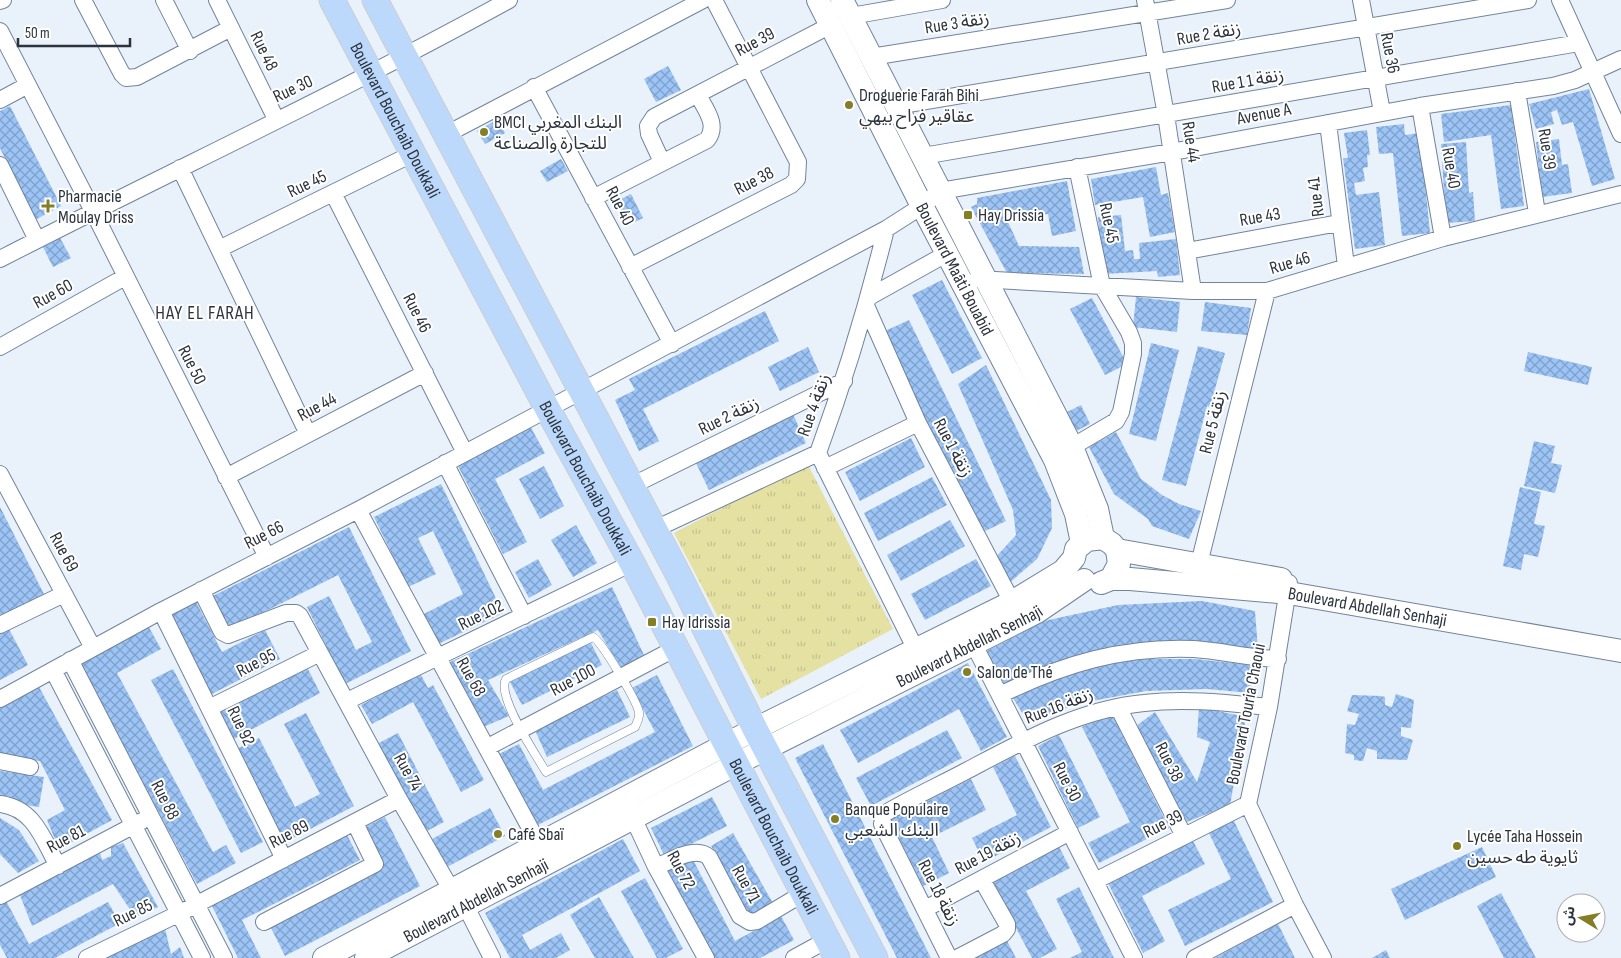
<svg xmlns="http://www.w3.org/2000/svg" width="1621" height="958" viewBox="0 0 1621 958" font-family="'Sofia Sans Condensed','Noto Sans Arabic',sans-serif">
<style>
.grass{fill:url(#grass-tufts)}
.building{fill:url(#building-cross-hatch)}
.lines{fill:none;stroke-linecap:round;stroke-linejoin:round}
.lane-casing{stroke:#72849a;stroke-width:9}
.street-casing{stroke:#72849a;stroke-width:18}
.secondary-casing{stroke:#72849a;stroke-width:24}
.primary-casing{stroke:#ccced0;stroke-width:27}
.lane{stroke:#fff;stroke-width:8}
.street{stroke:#fff;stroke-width:16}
.secondary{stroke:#fff;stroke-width:22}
.primary{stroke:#bcd9fc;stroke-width:25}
.poi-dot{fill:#847e25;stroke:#fff;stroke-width:2}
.labels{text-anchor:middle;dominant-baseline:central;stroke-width:4;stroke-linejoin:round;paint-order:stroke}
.street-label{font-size:18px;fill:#2c333d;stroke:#fff}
.poi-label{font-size:18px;fill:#2c333d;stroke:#fff;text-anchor:start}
.neighbourhood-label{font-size:19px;letter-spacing:1px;fill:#2c333d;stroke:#fff}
</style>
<defs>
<pattern id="grass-tufts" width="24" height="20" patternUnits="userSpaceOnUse" patternTransform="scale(1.25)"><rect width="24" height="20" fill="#e4e1a2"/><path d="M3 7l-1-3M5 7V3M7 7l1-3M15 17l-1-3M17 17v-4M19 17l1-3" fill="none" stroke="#c4c28c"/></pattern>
<pattern id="building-cross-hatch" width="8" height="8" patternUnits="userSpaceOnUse" patternTransform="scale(1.25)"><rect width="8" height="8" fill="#9cc4f6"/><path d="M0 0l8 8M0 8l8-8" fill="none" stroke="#7fa0c8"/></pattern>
</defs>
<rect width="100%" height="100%" fill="#e9f1fb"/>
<!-- grass -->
<path class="grass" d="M807 463 893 629 761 699 674 533Z"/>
<!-- building -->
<path class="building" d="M668 66 681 90 656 102 644 79Z
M1589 89 1615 179 1592 186 1573 122 1562 125 1557 110 1551 112 1554 124 1536 129 1529 104Z
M1511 105 1524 206 1501 209 1491 135 1444 142 1441 114Z
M10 106 61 206 35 220 0 148V111Z
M498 119 505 133 485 144 477 131Z
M1404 124 1405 135 1420 133 1430 233 1402 236 1393 153 1379 154 1376 127Z
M1367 130 1370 155H1367L1368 167 1363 168 1365 181 1354 183 1356 195 1379 192 1385 245 1355 249 1343 158H1348L1344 133Z
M1559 139 1562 165 1568 164 1572 193 1542 197 1536 142Z
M1466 142 1469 193 1473 192 1475 221 1446 223 1441 144Z
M561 159 568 171 547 182 540 171Z
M1156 167 1161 195 1168 193 1175 232 1150 237 1143 197 1095 205 1091 179Z
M1067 181 1076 231 1052 236 1048 214 1007 220 1019 246 1079 247 1084 274 1007 273 971 207 977 204V198Z
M631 194 643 218 629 225 617 201Z
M1121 215 1125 251 1133 250 1134 259H1140L1139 243 1176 239 1180 275 1158 277 1157 271 1103 274 1098 217Z
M60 238 71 258 53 267 43 247Z
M942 280 982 358 952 374 912 295Z
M1136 297 1180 302 1177 332 1133 327Z
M1092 298 1127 364 1105 375 1070 309Z
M1205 302 1251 308 1247 335 1201 331Z
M765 311 779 341 643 409 659 441 639 451 615 400 635 390 629 379Z
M909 320 1006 521 981 533 883 332Z
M1151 343 1179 350 1156 441 1129 434Z
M1198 346 1225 353 1210 407 1207 406 1186 486 1162 480Z
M808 347 819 372 780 391 768 367Z
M1528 352 1592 367 1588 385 1524 371Z
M986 365 1051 500 1052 528 1037 559 1008 584 994 559 1016 535 1013 510 958 384Z
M1081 405 1090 424 1074 432 1065 413Z
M793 414 806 443 709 490 695 461Z
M530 426 545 453 495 479 527 542 503 554 457 464Z
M1116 432 1141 479 1162 495 1179 504 1201 511 1189 539 1152 526 1148 519 1114 494 1089 447Z
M911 438 925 467 860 501 845 472Z
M1534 441 1555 446 1551 463 1562 465 1555 493 1524 486Z
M544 466 564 506 540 519 519 479Z
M932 477 947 505 878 541 864 513Z
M441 484 503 613 432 647 418 617 463 594 433 531 418 538 436 574 408 587 374 517Z
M1520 487 1541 492 1534 524 1545 526 1538 557 1524 554 1521 570 1503 566Z
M0 507 47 600 0 623Z
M950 520 965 546 901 581 887 555Z
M576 525 597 563 573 577 551 540Z
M349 527 411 651 345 684 307 607 329 596 356 650 372 642 338 575 226 631 209 598Z
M538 559 552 585 529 598 515 572Z
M976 559 991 586 925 620 911 594Z
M612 587 644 655 621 669 598 630 488 680 509 716 481 728 450 662Z
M194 598 222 652 265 630 280 659 210 695 167 612Z
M1202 601 1255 611 1258 650 1179 644 1004 686 985 652 1044 621 1118 605Z
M146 622 161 649 117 673 213 852 226 845 236 863 197 884 77 659Z
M9 629 28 665 0 680V634Z
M590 641 602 665 522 705 510 682Z
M1127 659H1195L1252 665 1251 693 1207 689 1146 691 1081 703 1028 722 1011 695 1071 674Z
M968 663 1007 737 981 751 959 709 858 763 840 730Z
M306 665 320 693 232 740 217 712Z
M173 669 263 842 241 853 151 680Z
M420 673 428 688 433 685 484 780 461 792 413 702 372 724 361 705Z
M657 675 693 746 534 827 497 755 519 744 543 790 655 732 632 688Z
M39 687 112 820 59 849 47 820 65 810 40 761 0 757V706Z
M617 690 630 717 547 757 535 730Z
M1396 694 1414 700 1411 728 1401 727V736L1413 740 1407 760 1377 759V751L1367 748 1363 761 1354 760V755L1345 753 1347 724 1355 725 1359 714 1347 711 1352 695 1381 696 1385 697V705L1392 707Z
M1199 707 1246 717 1230 805 1184 823 1136 726 1155 712 1197 782 1210 742 1197 737Z
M1111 712 1169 828 1099 863 1088 843 1130 822 1082 727Z
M306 713 354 806 282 844 234 750 259 738 295 807 320 794 284 724Z
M947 730 962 758 871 806 856 778Z
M398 733 444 822 423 833 377 744Z
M1059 735 1100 817 1078 828 1038 746Z
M823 744 931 958H897L795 758Z
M1015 756 1051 827 984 862 972 838 1017 815 993 767Z
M0 771 44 777 39 807 0 801Z
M971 779 986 810 932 837 949 873 923 886 890 820Z
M712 797 727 826 665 857 651 828Z
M490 808 505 836 447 867 432 839Z
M385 817 420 886 285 956 270 926 383 868 363 828Z
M0 818 19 830 39 861 18 873 0 854Z
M1233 819 1273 902 1185 946 1168 910 1231 879 1208 831Z
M346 833 360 860 242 920 261 958H238L210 902Z
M733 833 774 905 751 918 711 846Z
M1191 837 1205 864 1142 896 1165 941 1143 953 1107 881Z
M623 839 640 871 522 935 530 950 561 933 570 950 556 958H510L485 913Z
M123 843 158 907 135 917 113 884 32 926 18 890 99 849 102 860 111 856V847Z
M1059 847 1070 868 1026 891 1057 949 1040 958H1032L992 883Z
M1482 847 1496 877 1405 920 1391 889Z
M690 854 735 941 781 916 794 940 760 958H714L666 867Z
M645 878 683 949 666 958H657L621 891Z
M1079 887 1114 958H1070L1082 952 1056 899Z
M1501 893 1536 958H1504L1477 906Z
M4 897 29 944 108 902 120 923 55 958H7L0 945V899Z
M599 897 634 958H595L570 915Z
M164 924 171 954 180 947 184 958H100Z
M1278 924 1295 958H1215Z
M1006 939 1016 958H969Z
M1386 950 1390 958H1372Z"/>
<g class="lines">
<defs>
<path id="lane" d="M593 637C603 643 636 700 639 712 640 718 637 722 635 727L546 772C536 755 496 696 506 679Z"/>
<path id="street" d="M83 0 122 74 126 78 137 77 231 28
M164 0 190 51
M217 0 276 119
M1145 0 1166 115 1193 291
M1361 0 1382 112
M1560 0 1621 134
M0 1 3 0
M851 16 942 0
M0 31 93 211 267 557
M871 57 1227 0
M534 87 672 344
M1517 91 1537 213
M0 100 28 85
M896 106 1528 0
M1420 106 1443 238
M1328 123 1346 266
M445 135 703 0
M923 156 1579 43
M662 162 649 134 648 126 654 117 831 25
M0 165 37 240
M180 168 308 434
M333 193 465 453
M593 198 707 140C719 125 705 109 698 95
M219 249 412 154
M1187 251 1339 223
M0 259C169 172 342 92 509 0
M630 267 791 185 797 179 798 162 714 0
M977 279 1193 291H1267L1443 238 1621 194
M869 297 948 253
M867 308 918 423 1012 602
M0 347 125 277
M1072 447 1116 421 1121 412 1133 354V343L1129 332 1102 286 1077 167
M445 463 524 616
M825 468 918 423
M0 474 93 648
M226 477 425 373
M631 486 844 381
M358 510 543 852
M653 530 818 453
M1199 564 1267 291
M1289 583 1269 707 1248 804 1295 905 1323 958
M201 590 222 632 228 635 286 613H296L300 616 399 799 452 891 465 905 492 958
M161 611 284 859
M0 625 64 594
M969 635 1134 958
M916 650 818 453C845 379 867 306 886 229L922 206 940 191 1172 152 1420 106 1553 86 1575 80 1621 59
M70 660 224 958
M53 670 202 958
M1000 695C1063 664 1123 646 1194 649 1222 651 1250 658 1278 659
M0 699 161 611 358 510 886 229
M347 701 632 563
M1118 707 1184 836
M209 708 320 653
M488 747 676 648
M0 761 30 767
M0 804C34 808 43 839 58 866
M629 809 656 867 706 958
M656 867C671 861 695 845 709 857L740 916 750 922 757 921 804 893
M1095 881 1248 804
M0 896 142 821
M925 909 1070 832
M264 922 375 864 355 823
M87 958 178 914 399 799
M794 958 827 940
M949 958 882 824 884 814C911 798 940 785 968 770 1025 740 1080 709 1144 703 1186 698 1228 703 1269 707
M957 958 1003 934 1007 929V924L982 880
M1195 958 1295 905"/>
<g id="secondary">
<path id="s1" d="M818 0 922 206 1055 460 1076 514 1082 543"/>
<path d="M842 0 1072 447 1097 509 1103 538"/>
<path d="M1117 550 1281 579"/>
<path id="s2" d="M1101 583 1111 579H1130L1289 593 1621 651"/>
<path d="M324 958 755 729 1012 602 1063 571 1074 558 1076 549 1087 540 1103 538 1112 544 1117 550 1119 564 1111 579"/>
<path id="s3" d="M366 958 765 749 1037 612 1084 580"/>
</g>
<g id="primary">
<path id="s4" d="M332 0 547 408 632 563 837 958"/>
<path d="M375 0 678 574 755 729 875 958"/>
</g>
</defs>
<!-- lane casing -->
<use href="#lane" class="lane-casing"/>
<!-- street casing -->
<use href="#street" class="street-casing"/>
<!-- secondary casing -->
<use href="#secondary" class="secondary-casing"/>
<!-- primary casing -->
<use href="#primary" class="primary-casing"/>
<!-- lane -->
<use href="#lane" class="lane"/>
<!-- street -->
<use href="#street" class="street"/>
<!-- secondary -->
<use href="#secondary" class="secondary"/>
<!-- primary -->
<use href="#primary" class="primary"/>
</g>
<!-- markers -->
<g class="poi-dot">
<circle cx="849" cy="105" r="5"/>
<circle cx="484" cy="132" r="5"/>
<path d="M45.5 198.5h5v5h5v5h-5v5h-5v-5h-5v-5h5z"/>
<rect x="963" y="210" width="10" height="10" rx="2.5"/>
<rect x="647" y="617" width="10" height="10" rx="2.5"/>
<circle cx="967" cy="672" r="5"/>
<circle cx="835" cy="819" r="5"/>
<circle cx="498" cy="834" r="5"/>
<circle cx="1457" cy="846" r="5"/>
</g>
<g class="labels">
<!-- street labels -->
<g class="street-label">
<text transform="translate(957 23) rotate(-9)">Rue 3 زنقة</text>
<text transform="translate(1209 34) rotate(-10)">Rue 2 زنقة</text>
<text transform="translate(755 42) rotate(-28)">Rue 39</text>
<text transform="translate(264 51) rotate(64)">Rue 48</text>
<text transform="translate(1390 53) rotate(79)">Rue 36</text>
<text transform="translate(1248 81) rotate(-10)">Rue 1 زنقة 1</text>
<text transform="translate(293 89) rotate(-25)">Rue 30</text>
<text transform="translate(1264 114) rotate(-11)">Avenue A</text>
<text stroke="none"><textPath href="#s4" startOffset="136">Boulevard Bouchaib Doukkali</textPath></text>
<text transform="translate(1191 142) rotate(81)">Rue 44</text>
<text transform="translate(1547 149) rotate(81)">Rue 39</text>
<text transform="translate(1451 168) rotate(80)">Rue 40</text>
<text transform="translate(754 181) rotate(-27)">Rue 38</text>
<text transform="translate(307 184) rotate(-26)">Rue 45</text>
<text transform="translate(1316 197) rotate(-97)">Rue 41</text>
<text transform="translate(620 206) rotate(62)">Rue 40</text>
<text transform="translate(1260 217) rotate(-10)">Rue 43</text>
<text transform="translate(1109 223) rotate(78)">Rue 45</text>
<text transform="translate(1290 263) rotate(-17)">Rue 46</text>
<text stroke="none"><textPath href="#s1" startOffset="302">Boulevard Maâti Bouabid</textPath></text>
<text transform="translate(53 294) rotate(-29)">Rue 60</text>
<text transform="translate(417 313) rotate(63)">Rue 46</text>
<text transform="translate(192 365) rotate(63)">Rue 50</text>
<text transform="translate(814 405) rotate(-70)">Rue 4 زنقة</text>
<text transform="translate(317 407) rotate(-28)">Rue 44</text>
<text transform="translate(729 416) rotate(-26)">Rue 2 زنقة</text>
<text transform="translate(1213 422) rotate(-76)">Rue 5 زنقة</text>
<text transform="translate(953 448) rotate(62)">Rue 1 زنقة</text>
<text stroke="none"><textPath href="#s4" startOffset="541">Boulevard Bouchaib Doukkali</textPath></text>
<text transform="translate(264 535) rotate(-27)">Rue 66</text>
<text transform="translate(64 552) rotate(62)">Rue 69</text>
<text stroke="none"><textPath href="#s2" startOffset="269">Boulevard Abdellah Senhaji</textPath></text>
<text transform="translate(481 615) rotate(-26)">Rue 102</text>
<text stroke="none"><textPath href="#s3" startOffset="679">Boulevard Abdellah Senhaji</textPath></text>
<text transform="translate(256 663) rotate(-27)">Rue 95</text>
<text transform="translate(471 677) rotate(61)">Rue 68</text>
<text transform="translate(573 680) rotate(-28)">Rue 100</text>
<text transform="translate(1059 706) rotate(-21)">Rue 16 زنقة</text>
<text transform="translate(1246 714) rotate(-79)">Boulevard Touria Chaoui</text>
<text transform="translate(241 726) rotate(64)">Rue 92</text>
<text transform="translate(1169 762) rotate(63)">Rue 38</text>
<text transform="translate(408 772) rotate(61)">Rue 74</text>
<text transform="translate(1067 782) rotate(63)">Rue 30</text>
<text transform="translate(165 800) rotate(63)">Rue 88</text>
<text transform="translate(1163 824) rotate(-27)">Rue 39</text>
<text transform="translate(289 834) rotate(-27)">Rue 89</text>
<text stroke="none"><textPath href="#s4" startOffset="946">Boulevard Bouchaib Doukkali</textPath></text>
<text transform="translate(66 839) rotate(-28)">Rue 81</text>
<text transform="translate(988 853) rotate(-28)">Rue 19 زنقة</text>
<text transform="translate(681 870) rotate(62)">Rue 72</text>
<text transform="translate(746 884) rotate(61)">Rue 71</text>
<text transform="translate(939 893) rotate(63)">Rue 18 زنقة</text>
<text stroke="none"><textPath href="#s3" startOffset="124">Boulevard Abdellah Senhaji</textPath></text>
<text transform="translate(133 913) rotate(-26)">Rue 85</text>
</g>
<!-- poi labels -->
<g class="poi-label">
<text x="859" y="95">Droguerie Farah Bihi<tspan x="859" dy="21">عقاقير فراح بيهي</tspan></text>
<text x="494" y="122">BMCI البنك المغربي<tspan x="494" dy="21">للتجارة والصناعة</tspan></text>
<text x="58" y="196">Pharmacie<tspan x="58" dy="21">Moulay Driss</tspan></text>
<text x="978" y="215">Hay Drissia</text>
<text x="662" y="622">Hay Idrissia</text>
<text x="977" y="672">Salon de Thé</text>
<text x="845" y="809">Banque Populaire<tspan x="845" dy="21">البنك الشعبي</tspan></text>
<text x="508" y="834">Café Sbaï</text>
<text x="1467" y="836">Lycée Taha Hossein<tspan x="1467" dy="21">ثايوية طه حسين</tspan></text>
</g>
<!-- neighbourhood labels -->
<g class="neighbourhood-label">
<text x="205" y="313">HAY EL FARAH</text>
</g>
</g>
<!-- north arrow -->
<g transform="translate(1581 918) rotate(280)"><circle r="24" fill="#ffffff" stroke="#abadb1"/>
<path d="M0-4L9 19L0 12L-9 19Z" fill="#847e25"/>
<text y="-8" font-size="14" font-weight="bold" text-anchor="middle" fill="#2c333d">ش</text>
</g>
<!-- scale -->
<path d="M18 38v8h112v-8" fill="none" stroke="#2c333d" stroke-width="2.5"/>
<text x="25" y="38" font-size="15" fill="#2c333d" stroke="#ffffff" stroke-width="4" paint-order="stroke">50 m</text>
</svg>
